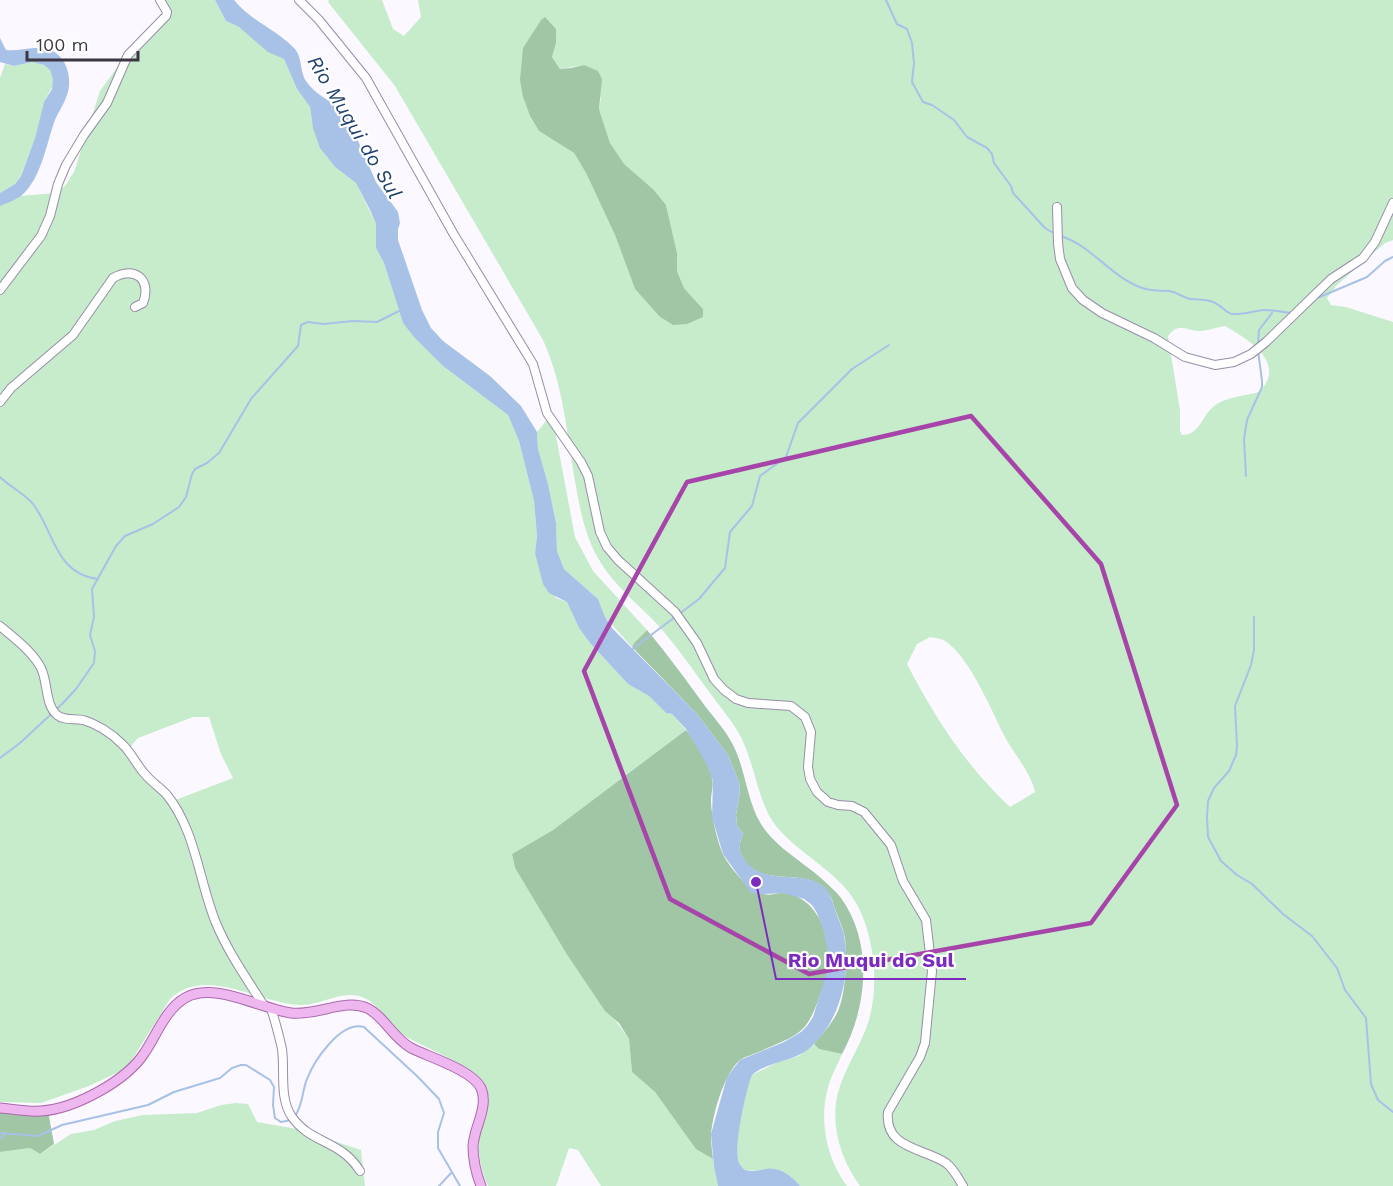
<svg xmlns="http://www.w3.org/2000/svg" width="1393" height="1186" viewBox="0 0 1393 1186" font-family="'Work Sans',sans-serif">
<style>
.green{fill:#c6eccc;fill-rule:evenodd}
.forest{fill:#a0c6a5}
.water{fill:#a8c1e7}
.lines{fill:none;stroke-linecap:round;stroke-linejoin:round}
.stream{stroke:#a8c1e7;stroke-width:2}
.minor-casing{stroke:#988da9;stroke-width:10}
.major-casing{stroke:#a96bac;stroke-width:11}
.minor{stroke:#fff;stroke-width:8}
.major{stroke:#eeb7ef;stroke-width:9}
.marked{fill:none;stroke:#a744a9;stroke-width:4.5;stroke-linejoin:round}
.labels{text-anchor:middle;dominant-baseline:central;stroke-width:4.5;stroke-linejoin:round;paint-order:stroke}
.water-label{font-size:20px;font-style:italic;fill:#1f3f6f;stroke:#fff}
.leader{fill:none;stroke:#7b2cbf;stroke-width:2}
.callout-dot{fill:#7b2cbf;stroke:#fff;stroke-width:2}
.callout-label{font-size:20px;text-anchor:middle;font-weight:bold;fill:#7b2cbf;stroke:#fff;stroke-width:4.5;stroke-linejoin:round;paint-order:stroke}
</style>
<rect width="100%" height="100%" fill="#fbf8ff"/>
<!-- green -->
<path class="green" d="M156 0H215L226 21 239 27 284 59 297 89 310 107 312 122 324 153 335 167 356 183 376 224V248L384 263 403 323 443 366 508 415 519 441 534 501 537 536 535 553 556 598 567 602 579 628 590 643 628 684 649 696 666 713 672 714 686 730 553 830 512 854 515 868 566 953 629 1039 632 1072 655 1092 696 1148 713 1159 718 1186H601L578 1150 569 1148 556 1186H488C482 1172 478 1157 479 1141 481 1120 497 1100 482 1080 472 1066 421 1046 403 1035 386 1024 379 1001 359 996 340 991 321 1005 301 1005 259 1004 206 965 170 999L130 1063 121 1071 89 1086 41 1103 0 1102V206L20 196 55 193 65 186 74 172 100 91 126 55 168 15ZM193 717H209L221 754 233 778 173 801 130 755 131 746 138 738Z
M329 0H382L393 29 404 36 421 17 418 0H1393V240L1385 243 1337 285 1327 298 1331 305 1346 307 1393 322V1186H860C840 1158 828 1121 840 1086 848 1063 862 1043 869 1020 878 987 875 951 864 920 849 875 804 860 776 826 757 803 755 760 738 732 730 718 719 706 710 693 693 670 676 645 657 624 639 605 614 585 601 563 585 538 580 510 575 481 567 433 563 384 543 340L395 86 328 2ZM556 43 552 57 560 69 584 65 601 98 599 109 610 143 623 164 654 190 666 205 677 253V271L684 288 703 309 659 316 635 289 615 235 586 173 574 153 539 131 530 116 523 97ZM1225 326C1248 339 1288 363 1259 392 1245 396 1224 397 1213 407 1201 417 1200 435 1182 435L1180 431V410L1168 336C1180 321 1185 331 1200 331 1207 331 1217 327 1225 326ZM930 637C936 638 944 639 948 643 972 662 992 712 1006 739 1016 757 1030 771 1035 792L1010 807C966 766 935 718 907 664L917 644Z
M32 62 44 65 49 69 53 76V85L44 102 35 138 21 175 15 184 0 193V78L5 64 14 66Z
M553 420 575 537 593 571 647 630 634 643 632 647 605 617 598 599 564 569 557 551 556 523 548 484 538 449 537 432 546 421Z
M814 1044 819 1049 842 1054C838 1064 832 1074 829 1084 818 1118 826 1158 847 1186H800L765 1169 760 1171 745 1170C744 1168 740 1164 739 1163 733 1146 745 1091 752 1075L778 1062 799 1056Z
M236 1103 248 1104 257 1122 297 1129 361 1150 365 1186H0V1152L30 1148 40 1154 71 1134 94 1130 115 1121 143 1115 197 1113 221 1105Z"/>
<!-- forest -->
<path class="forest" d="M545 17 556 29V43L552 57 560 69 571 68 584 65 598 71 602 79 599 109 610 143 624 164 654 190 666 205 677 253V271L684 288 703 309V317L687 324 673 325 659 316 635 289 615 235 586 173 574 153 539 131 530 116 523 97 520 80 523 48 541 20Z
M647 630C668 655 686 680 705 706 715 719 727 732 734 747 746 772 747 801 761 824 776 848 802 861 822 879 828 885 836 891 841 898 874 944 867 1008 842 1054L819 1049 814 1044C822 1035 833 1022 838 1011 846 993 847 957 845 938 843 927 838 917 834 907 833 902 831 895 827 891 808 866 764 889 744 860 738 850 739 844 743 834L737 825 736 815 740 792 739 782 728 755 697 714 632 647 634 643Z
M686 730C697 744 708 761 712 778 714 786 711 793 711 800 711 815 718 846 725 858 732 870 749 891 764 894 769 896 776 893 782 893 815 895 829 931 830 960 830 971 824 985 820 995 806 1036 798 1034 761 1051 755 1054 746 1056 740 1060 724 1073 712 1116 711 1136 711 1143 712 1151 713 1159L696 1149 655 1092 632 1072 629 1039 619 1023 605 1011 566 953 515 868 512 854 553 830Z
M48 1111 54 1144 40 1154 30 1148 0 1152V1112Z"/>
<!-- water -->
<path class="water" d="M215 0H234C250 20 275 29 293 47 303 56 299 70 306 81 317 98 338 102 348 118L376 182 398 212 400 223 398 229V240L422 310 431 328 443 341 490 376 521 406 537 432 538 449 548 484 556 523 557 551 564 569 598 599 605 617 613 629 697 714 728 755 739 782 740 792 736 815 737 825 743 834C739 844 738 850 744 859 764 889 806 867 826 889 831 894 833 904 835 910 838 918 842 926 844 935 851 973 841 1018 813 1045 797 1062 770 1060 752 1075 746 1090 733 1147 739 1163 740 1164 743 1168 745 1170 752 1172 758 1171 765 1169 779 1166 792 1176 800 1186H718L714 1166 711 1134 727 1077 740 1060 784 1042 801 1032 807 1026 813 1017 830 962 824 932 817 913 812 905 804 899 783 893 764 894 751 893 723 854 712 817 713 781 706 763 686 729 672 714 666 713 649 696 628 684 590 643 579 628 567 602 549 593 543 584 535 553 537 536 534 501 519 441 508 415 443 366 415 338 403 323 384 263 376 248V224L371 212 356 183 335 167 320 148 313 128 310 107 297 89 284 59 268 52 239 27 226 21Z
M0 38 6 50C23 52 41 42 56 53 66 61 70 73 69 86 68 98 60 109 55 120 46 144 42 178 21 196 15 200 7 203 0 206V193L15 184 21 176 35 138 44 102 52 89 53 79 50 70 44 65 32 62 14 66 0 62Z"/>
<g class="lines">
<!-- stream -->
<path class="stream" d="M886 0 897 24 907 29 912 43 914 63 912 82 923 102 932 105 954 120 967 137 987 148 992 154 994 163 1011 186 1013 193 1045 228 1055 234
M1061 236C1092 246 1111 277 1142 288 1151 291 1160 291 1169 291 1177 292 1183 298 1191 299 1199 300 1205 299 1213 302 1221 305 1226 313 1232 314 1243 315 1253 311 1264 310 1273 310 1282 312 1291 313
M1315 299 1367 277 1385 261 1393 257
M1258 345 1259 330 1272 313
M1246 476 1244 439 1247 420 1262 387V381L1258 350
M0 477C10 487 24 493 33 504 54 531 55 574 98 579
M679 614 699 599 725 568 730 532 752 506 760 476 786 457 798 423 852 369 889 345
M1254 617V650L1251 665 1235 706 1237 746 1236 755 1229 771 1214 788 1208 801 1207 817 1208 837 1221 861 1237 875 1252 884 1283 914 1312 936 1337 968 1345 990 1366 1018 1371 1084 1378 1100 1393 1112
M631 650 675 617
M0 758 20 743 62 704 76 689 94 663 95 651 90 635 94 617 92 589 116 546 125 536 153 524 179 507 186 497 192 474 195 469 207 463 219 453 251 399 298 346 301 325 308 322 323 324 353 321 377 322 399 311
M295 1116C303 1105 302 1091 307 1079 314 1061 340 1021 364 1027L418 1077 439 1099 444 1113 438 1132V1148L460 1186
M0 1133 38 1136 62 1125 148 1105 174 1092 220 1078 232 1068 241 1065H246L270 1080 274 1087 273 1105 275 1118 281 1122 291 1120
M0 1139 6 1133
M439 1186 452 1172"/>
<defs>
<path id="minor" d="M299 0 319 20 366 78 453 233 533 364 547 413 581 462 588 476 600 532 607 547 618 560 675 612 697 643 714 679 724 690 736 699 748 703 791 706 805 717 811 732 808 767 810 779 817 792 828 802 838 805 852 806 864 812 891 845 903 881 926 920 932 971 925 1043 920 1057 888 1112C884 1149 924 1148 946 1163 954 1169 958 1178 963 1186
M1057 207 1058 243 1060 259 1072 288 1083 300 1102 313 1154 338 1185 357 1215 365 1234 362 1251 354 1266 342 1331 279 1363 258 1375 242 1393 203
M0 290 41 236 50 216 58 184 66 165 84 135 107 103 128 55 166 16 167 12 160 0
M0 402 11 388 73 335 113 278C135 265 152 280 143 303L135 307
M0 626C14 638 32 651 41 668 48 682 45 705 57 715 64 721 75 718 83 720 97 724 112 734 122 744 131 752 136 764 144 773 151 782 160 787 167 795 196 831 199 882 216 923 228 952 247 979 264 1006
M271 1008C275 1021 279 1035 282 1049 285 1070 279 1099 292 1117 311 1144 341 1140 360 1171"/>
<path id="major" d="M0 1108C13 1109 27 1112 41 1111 74 1109 127 1081 145 1052 157 1034 166 1009 185 998 214 981 261 1009 291 1013 317 1016 345 998 367 1008 384 1016 392 1037 411 1048 429 1057 472 1070 481 1088 489 1107 474 1127 473 1146 473 1160 476 1173 481 1186"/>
</defs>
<!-- minor casing -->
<use href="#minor" class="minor-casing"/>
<!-- major casing -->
<use href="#major" class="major-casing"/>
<!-- minor -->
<use href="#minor" class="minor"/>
<!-- major -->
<use href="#major" class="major"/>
</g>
<!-- marked area -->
<path class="marked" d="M971 416 1101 564 1177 805 1091 923 809 974 670 899 584 671 687 482Z"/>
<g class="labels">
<!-- water labels -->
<g class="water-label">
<text transform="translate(355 127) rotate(59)">Rio Muqui do Sul</text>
</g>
</g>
<!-- callouts -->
<path class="leader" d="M756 882L776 979H966"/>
<circle class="callout-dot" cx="756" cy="882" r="6"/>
<g class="callout-label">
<text x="871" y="967">Rio Muqui do Sul</text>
</g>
<!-- scale -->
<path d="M27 51v9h111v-9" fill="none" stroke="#3c3743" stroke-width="3"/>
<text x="36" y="51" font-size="18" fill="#3c3743" stroke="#ffffff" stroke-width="4.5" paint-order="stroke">100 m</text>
</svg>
